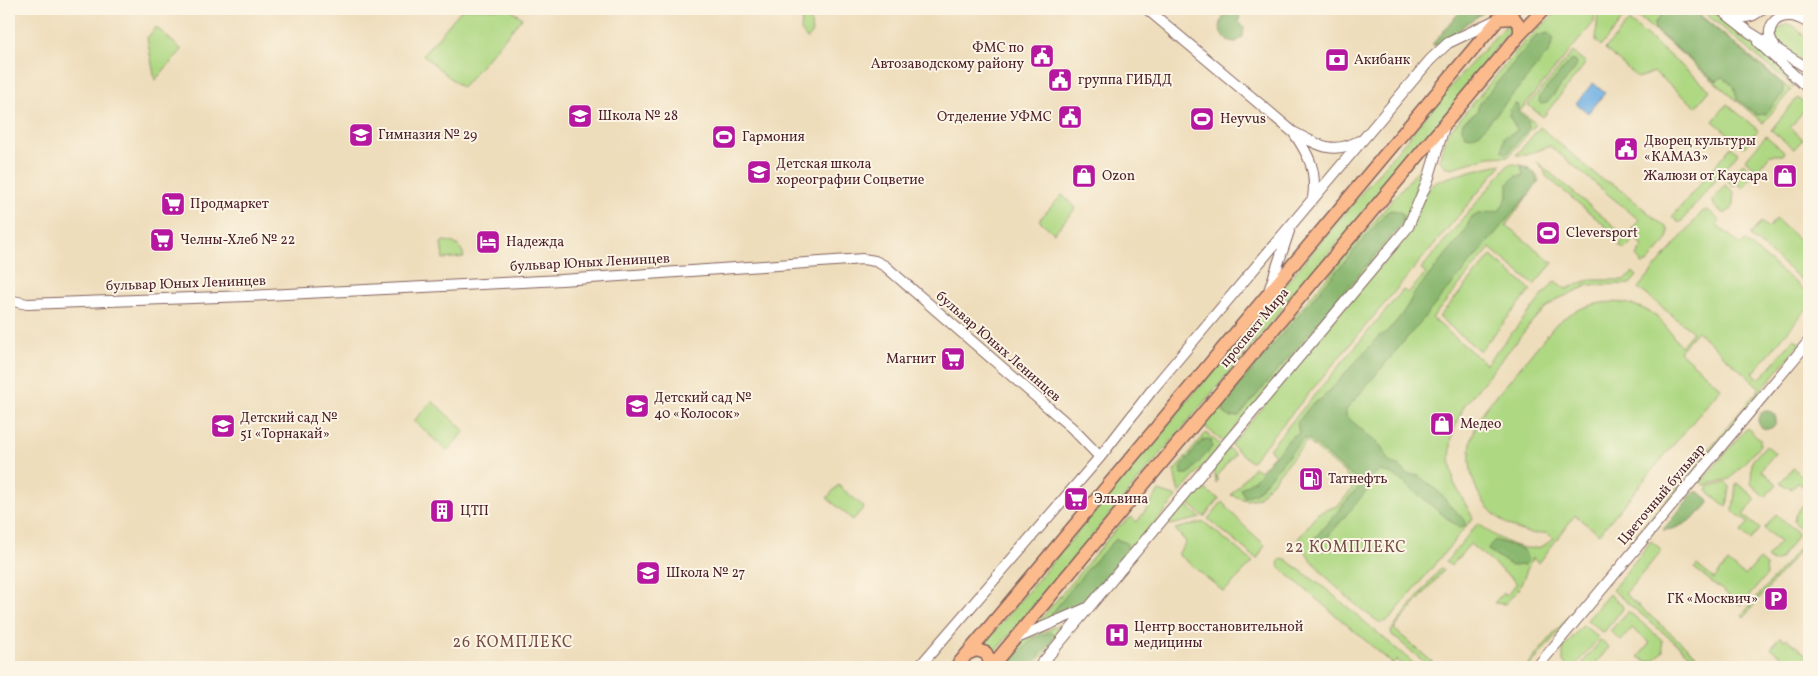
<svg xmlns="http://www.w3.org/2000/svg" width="1818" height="676" viewBox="0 0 1818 676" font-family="Vollkorn,serif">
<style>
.green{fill:#afd883;stroke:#7c7c57}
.forest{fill:#8bb871;stroke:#6a6c4e}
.water{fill:#6fb0e3;stroke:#5c6887}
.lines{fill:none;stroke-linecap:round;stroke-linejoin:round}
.minor-casing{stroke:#83625d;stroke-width:12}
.major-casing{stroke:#83625d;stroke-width:15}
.minor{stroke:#fff;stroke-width:10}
.major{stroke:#fbbb8d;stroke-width:12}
.labels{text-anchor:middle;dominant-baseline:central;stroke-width:4;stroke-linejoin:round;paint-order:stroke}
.poi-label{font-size:14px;fill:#4a1f2b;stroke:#fcf5e5;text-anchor:start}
.street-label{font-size:14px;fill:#4a1f2b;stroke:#fcf5e5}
.quarter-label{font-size:16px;letter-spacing:1px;fill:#764e47;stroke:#fcf5e5}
</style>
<rect width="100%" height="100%" fill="#fcf5e5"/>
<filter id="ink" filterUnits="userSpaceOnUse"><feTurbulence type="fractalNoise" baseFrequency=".02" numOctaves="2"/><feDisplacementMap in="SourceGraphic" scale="10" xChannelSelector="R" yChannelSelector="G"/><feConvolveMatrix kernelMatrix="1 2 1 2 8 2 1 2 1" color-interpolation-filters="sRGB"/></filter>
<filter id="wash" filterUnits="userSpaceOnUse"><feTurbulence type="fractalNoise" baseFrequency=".0096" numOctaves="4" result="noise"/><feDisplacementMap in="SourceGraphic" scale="20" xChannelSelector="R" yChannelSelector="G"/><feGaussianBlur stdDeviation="1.12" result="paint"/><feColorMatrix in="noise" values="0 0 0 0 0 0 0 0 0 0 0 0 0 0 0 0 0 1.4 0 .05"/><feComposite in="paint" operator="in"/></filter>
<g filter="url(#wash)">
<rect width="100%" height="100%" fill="#edb"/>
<!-- green -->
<path class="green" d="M462 9H510L522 18 462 88 423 55Z
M793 9H810L812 34 807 39 801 31 802 19Z
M1560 9H1595L1594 22 1520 111 1536 124 1509 156 1489 157 1452 168 1444 166 1439 159 1448 133 1526 40Z
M1598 9H1631L1601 46 1596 41Z
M1640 9H1654L1652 12 1656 15 1659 11 1656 9H1693L1791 90 1763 123 1635 14Z
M1700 9H1709L1791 77 1794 87Z
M1629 21 1710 90 1696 107 1654 72 1638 78 1605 49Z
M1508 23 1513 27 1471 78 1450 109 993 654 984 644 1458 78Z
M1787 24 1794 26 1809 41V66L1778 46 1774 38 1777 30Z
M156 27 182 50 155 80 147 38Z
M1573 52 1586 63 1543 117 1528 105Z
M1797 98 1809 108V114L1804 110 1790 128 1803 139 1794 149 1771 130Z
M1727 104 1758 130 1744 147 1713 121Z
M1540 127 1601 179 1615 185 1668 229V239L1647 263 1642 264 1637 256 1643 246 1635 239 1624 250 1619 245 1639 220 1550 146 1527 155H1516Z
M1766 136 1785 152 1783 155H1770L1759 169 1756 166 1754 168 1745 160Z
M1731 147 1738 153 1681 222H1678L1672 217Z
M1432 153 1409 218 1223 442 1203 425Z
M1537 162 1620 231 1616 235 1546 176 1544 170Z
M1743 163 1754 174 1743 188 1737 183 1734 186 1728 181Z
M1502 164 1251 462 1231 445 1411 228C1417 215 1422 197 1431 186 1437 178 1490 166 1502 164Z
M1509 164C1521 164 1535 167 1539 181L1506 225 1553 263 1534 285 1490 248 1432 318 1486 364 1555 281 1566 289 1589 280H1626L1633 272 1637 276 1630 284 1589 285 1556 300 1536 317 1464 406 1452 435 1450 459 1454 483 1473 518 1389 620 1381 623C1360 612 1306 561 1298 539L1318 513 1339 505 1352 489 1346 474 1307 441 1258 498 1246 500 1231 495 1254 467 1260 471 1275 454 1269 449 1403 290 1408 293 1426 273 1421 269Z
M1725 185 1734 192 1732 209 1724 214 1714 206 1713 200Z
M1062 195 1076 208 1054 233 1039 220Z
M1703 211H1709L1720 221 1717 225 1741 245 1745 241 1809 294V306L1753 373 1760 379 1794 339 1801 343 1529 667H1526L1760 388 1697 331 1679 351 1721 388 1599 534 1575 515 1539 563 1532 558 1519 589 1505 604 1494 603 1503 593 1506 596 1517 583 1470 544 1451 566 1446 562 1478 523C1497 539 1533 562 1553 538L1546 533C1527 537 1507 526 1494 514 1468 490 1463 449 1479 419 1485 407 1496 396 1505 386 1522 365 1539 345 1556 324 1583 301 1622 294 1653 314 1665 323 1672 336 1681 346L1693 332 1638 288Z
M1776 219 1809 248V286L1751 237V234L1761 222 1768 228Z
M443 241C454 241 462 246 464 257L443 259 441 243Z
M1491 256 1531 290 1480 351 1439 317Z
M432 401 465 431 447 451 414 421Z
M1747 428 1760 439V445L1730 479 1704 485 1701 482Z
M1206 433 1221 445 1179 494 1174 471Z
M1766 445 1775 453 1761 470 1777 484 1765 497 1751 484 1752 461Z
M1228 448 1235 454 1216 477 1218 480 1216 483 1214 468Z
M1793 468 1807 480 1802 486 1797 482 1791 489 1788 486 1786 488 1780 483Z
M1726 482 1730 487 1727 507 1707 491 1709 486Z
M1739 484 1756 499 1743 515 1760 529 1750 540 1741 532 1748 523 1733 511 1736 485Z
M838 485 864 507 853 520 827 498Z
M1200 490H1206L1219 499 1204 517 1185 500 1192 492Z
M1159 491 1177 497 1087 604 1036 625 1117 528 1131 517 1137 522Z
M1222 502 1243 525 1265 545 1257 559 1208 519Z
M1183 503 1201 518 1170 525 1168 520Z
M1803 505 1809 510V529H1801L1794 522 1795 515Z
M1776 514 1796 531 1797 536 1779 560 1773 562 1766 558 1780 542 1764 529Z
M1204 522 1253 562 1224 592 1178 554 1186 542 1175 529Z
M1806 540 1809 542V545L1806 543 1744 617 1742 615Z
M1651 541 1662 550 1625 594 1705 663 1702 667H1689L1695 659 1612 590Z
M1280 559 1286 560 1326 589 1418 667H1405L1397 660 1393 664 1280 568 1278 564Z
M1759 560 1766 566 1767 575 1741 605 1694 568 1697 565 1714 579 1728 562 1745 576Z
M1441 568 1444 570 1394 629 1438 667H1430L1392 635 1391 631Z
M1609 594 1622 605 1623 609 1603 633 1587 620Z
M1628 611 1662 640 1663 651 1655 660 1647 662 1638 657 1650 643 1632 628 1621 641 1610 631Z
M1067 622 1068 626 1033 667H1000L1023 640Z
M1583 625 1599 638 1574 667H1569L1563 662V648Z
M1780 637 1784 640 1786 638 1809 657V667H1795L1771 648Z
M1601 640 1609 647 1596 663 1600 667H1579Z"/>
<!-- forest -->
<path class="forest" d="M1462 9H1489L1467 23 1442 45H1432Z
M1666 9H1691L1783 85 1784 92 1766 114 1757 115 1737 99 1734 86 1723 77 1716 81 1655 30 1654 24Z
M1236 11 1240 14 1239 22 1244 27 1243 37 1236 42C1218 41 1216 24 1227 12Z
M1548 33 1554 39 1549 52 1480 133 1471 137 1466 136 1462 128 1463 122 1477 112 1479 104 1535 37Z
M1571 60 1576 62 1575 69 1547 103 1541 104 1539 102 1540 96Z
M1515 104 1518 105V112L1528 120 1529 128 1509 152 1506 153 1502 151 1504 137 1515 132 1517 129 1509 116 1510 109Z
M1521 165C1528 168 1538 174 1537 184L1346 410V416L1384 449 1387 459 1393 464 1398 465 1408 474 1419 476 1442 495 1449 505 1465 520V527L1459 528 1394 475 1381 471 1373 475 1369 488 1320 546 1313 547 1312 541 1361 484 1309 439H1303L1256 493 1245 497 1240 489 1254 480 1292 436 1299 434 1297 423 1312 404 1323 398 1379 336C1390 333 1408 307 1413 295L1463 234 1471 218 1478 214 1499 211 1508 196V183L1516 176H1523Z
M1391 210 1398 211 1403 214V222L1239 416 1230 417 1224 413 1223 404 1387 212Z
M1758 420a9 9 0 1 1 18 0a9 9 0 1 1-18 0Z
M1207 439 1211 440 1212 447 1189 474H1182L1181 467 1203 440Z
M1694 492H1699L1708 499 1709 503C1700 515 1678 531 1663 530Z
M1116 539 1127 543V550L1083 603 1051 617V614L1091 565Z
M1495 540 1524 550 1528 560 1525 565 1512 566 1488 550 1490 545Z
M1050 632 1055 635 1054 638 1030 667H1006C1015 656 1024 649 1032 639Z"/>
<!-- water -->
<path class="water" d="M1593 83 1605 93 1588 113 1576 103Z"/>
</g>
<g filter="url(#ink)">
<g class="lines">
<defs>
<path id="minor" d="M1147 9 1293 132C1318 145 1332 155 1359 141
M1720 9 1749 32 1809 69
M1730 15C1743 19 1752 18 1762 9
M1758 42 1809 89
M1775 47C1764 34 1771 15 1790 16 1797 16 1803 20 1809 23
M1294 133C1309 155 1317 171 1313 198
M1269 291 1289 231
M9 300 27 304 247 296 562 280 863 259 875 261 885 266 1072 428 1100 457
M1015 639 1087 608
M919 667 1100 457 1152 390 1430 60 1448 43 1498 19
M1039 667 1408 227 1428 180 1444 127
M1537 667 1809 341"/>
<path id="major" d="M1498 19 1514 18 1520 26V34
M969 653 976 650 986 653 990 662 989 667
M956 667 1507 9
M991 667 1520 34 1544 9"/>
</defs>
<!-- minor casing -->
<use href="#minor" class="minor-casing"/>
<!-- major casing -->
<use href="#major" class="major-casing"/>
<!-- minor -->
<use href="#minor" class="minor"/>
<!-- major -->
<use href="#major" class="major"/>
</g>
</g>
<!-- icons -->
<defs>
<symbol id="civic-square" viewBox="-11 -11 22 22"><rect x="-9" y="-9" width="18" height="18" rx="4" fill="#b5179e" stroke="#fcf5e5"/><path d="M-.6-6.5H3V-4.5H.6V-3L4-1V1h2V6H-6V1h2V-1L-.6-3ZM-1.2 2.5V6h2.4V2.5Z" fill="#fff"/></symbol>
<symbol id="bank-square" viewBox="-11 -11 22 22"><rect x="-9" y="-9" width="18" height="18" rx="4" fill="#b5179e" stroke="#fcf5e5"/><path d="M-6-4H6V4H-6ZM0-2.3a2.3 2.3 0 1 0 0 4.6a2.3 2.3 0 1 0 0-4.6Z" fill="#fff"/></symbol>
<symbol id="school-square" viewBox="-11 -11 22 22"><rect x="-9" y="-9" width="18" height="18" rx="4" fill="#b5179e" stroke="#fcf5e5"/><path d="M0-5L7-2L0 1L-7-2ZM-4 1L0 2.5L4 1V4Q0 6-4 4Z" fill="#fff"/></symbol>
<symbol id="stadium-square" viewBox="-11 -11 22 22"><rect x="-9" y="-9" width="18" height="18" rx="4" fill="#b5179e" stroke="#fcf5e5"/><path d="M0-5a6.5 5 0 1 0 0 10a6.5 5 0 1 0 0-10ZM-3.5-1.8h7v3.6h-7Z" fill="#fff"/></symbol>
<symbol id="shop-square" viewBox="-11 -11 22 22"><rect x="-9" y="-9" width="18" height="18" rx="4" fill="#b5179e" stroke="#fcf5e5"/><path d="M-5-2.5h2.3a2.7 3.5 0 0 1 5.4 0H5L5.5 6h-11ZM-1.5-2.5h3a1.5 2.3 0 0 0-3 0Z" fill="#fff"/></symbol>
<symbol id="supermarket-square" viewBox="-11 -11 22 22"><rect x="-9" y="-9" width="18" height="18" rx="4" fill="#b5179e" stroke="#fcf5e5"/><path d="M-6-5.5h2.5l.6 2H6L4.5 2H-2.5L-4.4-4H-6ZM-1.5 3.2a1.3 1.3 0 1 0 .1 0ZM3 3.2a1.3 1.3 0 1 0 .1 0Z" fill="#fff"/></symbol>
<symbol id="hotel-square" viewBox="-11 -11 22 22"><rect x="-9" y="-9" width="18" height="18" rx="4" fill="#b5179e" stroke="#fcf5e5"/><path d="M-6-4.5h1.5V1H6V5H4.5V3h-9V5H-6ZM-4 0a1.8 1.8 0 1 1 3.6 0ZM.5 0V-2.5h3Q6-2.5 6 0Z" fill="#fff"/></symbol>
<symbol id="fuel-square" viewBox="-11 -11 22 22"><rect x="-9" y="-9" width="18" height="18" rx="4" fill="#b5179e" stroke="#fcf5e5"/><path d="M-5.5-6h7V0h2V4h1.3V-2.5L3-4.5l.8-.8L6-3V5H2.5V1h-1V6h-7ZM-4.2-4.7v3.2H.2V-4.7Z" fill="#fff"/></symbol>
<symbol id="building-square" viewBox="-11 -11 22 22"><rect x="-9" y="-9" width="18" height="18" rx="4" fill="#b5179e" stroke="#fcf5e5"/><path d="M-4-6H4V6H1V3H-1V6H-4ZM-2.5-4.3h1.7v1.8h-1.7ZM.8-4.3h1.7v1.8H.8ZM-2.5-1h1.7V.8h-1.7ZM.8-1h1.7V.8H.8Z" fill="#fff"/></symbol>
<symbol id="parking-square" viewBox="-11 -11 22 22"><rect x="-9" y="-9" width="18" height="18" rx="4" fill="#b5179e" stroke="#fcf5e5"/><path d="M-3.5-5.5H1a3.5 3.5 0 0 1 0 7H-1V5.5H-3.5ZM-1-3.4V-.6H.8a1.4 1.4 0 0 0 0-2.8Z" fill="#fff"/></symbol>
<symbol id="hospital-square" viewBox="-11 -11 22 22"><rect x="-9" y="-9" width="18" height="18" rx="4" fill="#b5179e" stroke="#fcf5e5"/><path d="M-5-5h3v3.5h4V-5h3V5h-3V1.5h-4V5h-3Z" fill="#fff"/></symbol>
</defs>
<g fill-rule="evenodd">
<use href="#civic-square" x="1028" y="42" width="28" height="28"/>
<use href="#bank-square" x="1323" y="46" width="28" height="28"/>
<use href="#civic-square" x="1046" y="66" width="28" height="28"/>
<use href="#school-square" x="566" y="102" width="28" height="28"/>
<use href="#civic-square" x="1056" y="103" width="28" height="28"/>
<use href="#stadium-square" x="1188" y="105" width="28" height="28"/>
<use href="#school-square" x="347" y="121" width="28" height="28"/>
<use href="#stadium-square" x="710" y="123" width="28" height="28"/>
<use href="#civic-square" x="1612" y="135" width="28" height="28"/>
<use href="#school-square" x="745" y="158" width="28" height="28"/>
<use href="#shop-square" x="1070" y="162" width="28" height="28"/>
<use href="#shop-square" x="1771" y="162" width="28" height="28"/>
<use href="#supermarket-square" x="159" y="190" width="28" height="28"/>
<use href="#stadium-square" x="1534" y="219" width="28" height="28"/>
<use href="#supermarket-square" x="148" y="226" width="28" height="28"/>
<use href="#hotel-square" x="474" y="228" width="28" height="28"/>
<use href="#supermarket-square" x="939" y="345" width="28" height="28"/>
<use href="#school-square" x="623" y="392" width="28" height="28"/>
<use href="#shop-square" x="1428" y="410" width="28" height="28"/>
<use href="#school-square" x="209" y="412" width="28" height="28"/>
<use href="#fuel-square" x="1297" y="465" width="28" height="28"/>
<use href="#supermarket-square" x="1062" y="485" width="28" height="28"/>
<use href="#building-square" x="428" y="497" width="28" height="28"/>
<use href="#school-square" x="634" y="559" width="28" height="28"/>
<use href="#parking-square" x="1762" y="585" width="28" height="28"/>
<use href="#hospital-square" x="1103" y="621" width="28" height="28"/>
</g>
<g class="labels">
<!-- poi labels -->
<g class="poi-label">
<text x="1024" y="48" text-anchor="end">ФМС по<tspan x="1024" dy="16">Автозаводскому району</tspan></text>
<text x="1354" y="60">Акибанк</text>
<text x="1078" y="80">группа ГИБДД</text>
<text x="598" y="116">Школа № 28</text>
<text x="1052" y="117" text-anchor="end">Отделение УФМС</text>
<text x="1220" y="119">Heyvus</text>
<text x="378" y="135">Гимназия № 29</text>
<text x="742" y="137">Гармония</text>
<text x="1644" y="141">Дворец культуры<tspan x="1644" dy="16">«КАМАЗ»</tspan></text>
<text x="776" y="164">Детская школа<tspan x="776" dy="16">хореографии Соцветие</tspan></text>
<text x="1102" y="176">Ozon</text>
<text x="1768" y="176" text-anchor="end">Жалюзи от Каусара</text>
<text x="190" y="204">Продмаркет</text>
<text x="1566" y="233">Cleversport</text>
<text x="180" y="240">Челны-Хлеб № 22</text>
<text x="506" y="242">Надежда</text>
<text x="936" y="359" text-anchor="end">Магнит</text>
<text x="654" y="398">Детский сад №<tspan x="654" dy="16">40 «Колосок»</tspan></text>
<text x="240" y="418">Детский сад №<tspan x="240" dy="16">51 «Торнакай»</tspan></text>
<text x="1460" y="424">Медео</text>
<text x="1328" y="479">Татнефть</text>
<text x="1094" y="499">Эльвина</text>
<text x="460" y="511">ЦТП</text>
<text x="666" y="573">Школа № 27</text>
<text x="1758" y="599" text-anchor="end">ГК «Москвич»</text>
<text x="1134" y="627">Центр восстановительной<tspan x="1134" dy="16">медицины</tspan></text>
</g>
<!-- street labels -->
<g class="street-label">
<text transform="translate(590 263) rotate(-3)">бульвар Юных Ленинцев</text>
<text transform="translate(186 284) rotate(-2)">бульвар Юных Ленинцев</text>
<text transform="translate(1255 328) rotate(-50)">проспект Мира</text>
<text transform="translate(998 347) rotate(41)">бульвар Юных Ленинцев</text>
<text transform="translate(1662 495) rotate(-50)">Цветочный бульвар</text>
</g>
<!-- quarter labels -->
<g class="quarter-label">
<text x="1346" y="548">22 КОМПЛЕКС</text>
<text x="513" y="643">26 КОМПЛЕКС</text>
</g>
</g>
<!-- margin -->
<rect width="1818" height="676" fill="none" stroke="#fcf5e5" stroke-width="30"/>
</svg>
